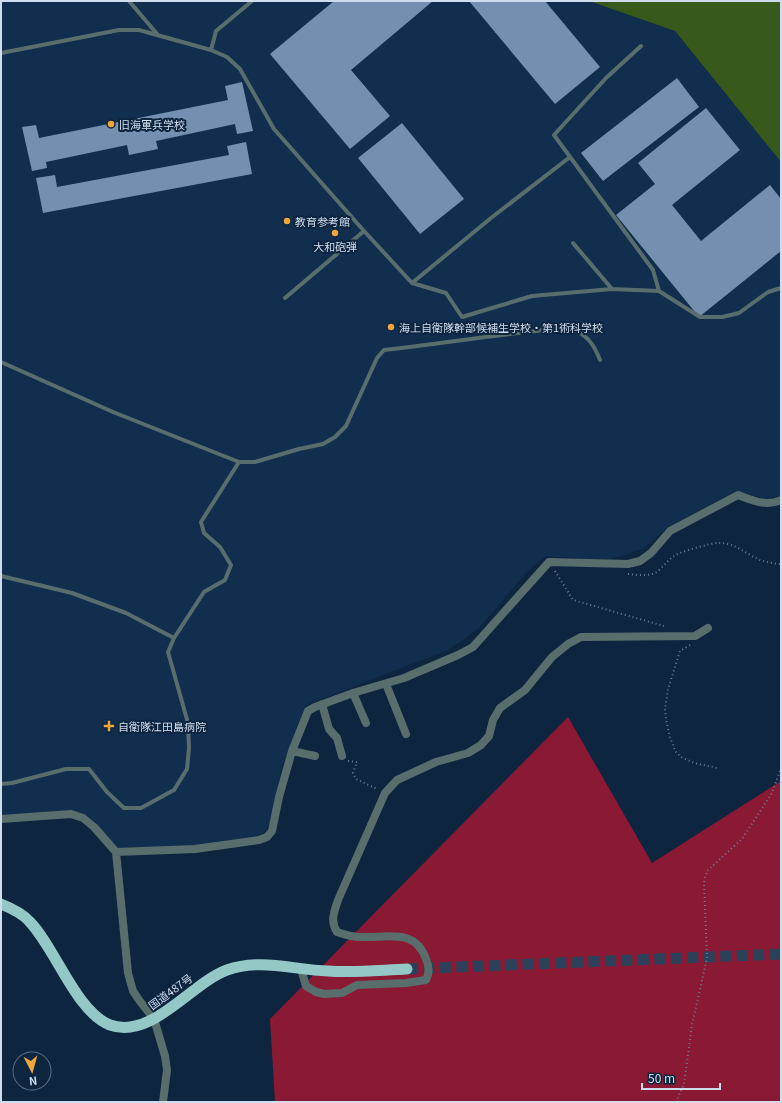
<svg xmlns="http://www.w3.org/2000/svg" width="782" height="1103" viewBox="0 0 782 1103" font-family="Georgia,'Noto Sans JP',serif">
<style>
.built{fill:#122e4e}
.green{fill:#8a1934}
.water{fill:#37591b}
.building{fill:#748faf}
.lines{fill:none;stroke-linecap:round;stroke-linejoin:round}
.trunk-tunnel{stroke:#2b4159;stroke-width:11;stroke-dasharray:11 5.5;stroke-linecap:butt}
.path{stroke:#687b91;stroke-width:2;stroke-dasharray:1 3;stroke-linecap:butt}
.service{stroke:#586e6d;stroke-width:4}
.minor{stroke:#586e6d;stroke-width:8}
.trunk{stroke:#94c8c6;stroke-width:11}
.poi-dot{fill:#eea73c;stroke:#0e253f;stroke-width:1.5}
.labels{text-anchor:middle;dominant-baseline:central;stroke-width:4;stroke-linejoin:round;paint-order:stroke}
.poi-label{font-size:11px;fill:#ceddee;stroke:#0e253f;text-anchor:start}
.street-label{font-size:11px;fill:#ceddee;stroke:#0e253f}
</style>
<rect width="100%" height="100%" fill="#0e253f"/>
<!-- built -->
<path class="built" d="M1 1H589L675 31 781 162V495L767 499 735 491 667 528 642 549 607 560 545 556 528 571 478 629 448 650 306 705 282 766 270 823 267 829 261 835 254 838 193 846 120 848 117 847 92 820 71 810 1 816Z"/>
<!-- green -->
<path class="green" d="M568 717 652 863 781 781V1102H275L270 1019Z"/>
<!-- water -->
<path class="water" d="M589 1H781V162L675 31Z"/>
<!-- building -->
<path class="building" d="M334 1H433L351 70 390 116 350 149 270 54Z
M469 1H545L600 67 555 104Z
M677 78 699 107 603 181 581 153Z
M242 82 253 131 237 134 235 124 156 141 158 149 129 155 127 145 46 162 47 168 32 171 22 127 36 125 39 138 228 100 225 86Z
M706 108 740 150 672 205 701 241 770 185 781 199V251L699 317 616 215 655 184 638 163Z
M402 123 464 199 420 234 358 158Z
M246 142 252 174 43 213 36 178 55 175 57 187 229 155 227 146Z"/>
<g class="lines">
<!-- trunk-tunnel -->
<path class="trunk-tunnel" d="M407 969 781 954"/>
<!-- path -->
<path class="path" d="M555 571 573 600 664 626
M628 574C638 575 650 577 658 571 664 566 668 560 674 556 679 552 711 543 718 543 734 542 746 554 760 560 767 562 774 564 781 564
M690 645 680 651 668 689 665 709 666 720 670 737 675 751 681 757 694 763 717 768
M348 761 357 762 353 773 356 779 377 789
M676 1102 684 1084 692 1025 707 958 704 882 707 871 742 839 772 793 781 768"/>
<!-- service -->
<path class="service" d="M129 1 158 35
M641 46 606 78 554 135 653 270 659 291
M211 50 216 31 252 1
M1 53 119 30H139L211 50 227 57 240 69 274 129 364 231 412 283 446 293 462 317 532 296 612 289 659 291 700 317H722L739 313 768 292 781 288
M573 243 612 289
M412 283 491 218 570 157
M285 298 364 231
M1 362 113 412 239 462H255L299 449 323 444 335 437 346 426 377 358 384 350C432 345 479 337 527 332 540 331 563 326 576 331 589 337 595 347 600 360
M1 576 72 593 126 613 174 638
M1 784 12 783 66 769H89L107 792 124 808H141L174 790 187 769 189 748 188 723 168 652 174 638 204 592 225 580 231 565 220 547 204 533 201 522 239 462"/>
<!-- minor -->
<path class="minor" d="M386 684 406 734
M353 693 366 723
M322 704 329 729 337 738 342 756
M292 751 315 756
M1 819 71 814 83 818 94 827 116 852 128 973 133 991 139 1000 154 1019 165 1056 167 1070 163 1102
M116 852 195 849 259 840 267 837 272 831 279 797 292 751 308 711 315 707 353 693 404 678 458 655 473 647 549 562 628 564 640 561 651 553 670 531 738 495C752 500 766 507 781 500
M301 969 306 986 316 992 324 994 342 993 357 985 406 983 426 980C430 973 429 966 426 959 415 928 388 938 362 937 353 937 345 935 337 932 330 921 334 912 338 900L385 793 397 780 436 762 468 753 481 745 489 736 493 720 500 708 525 690 552 657 568 644 581 637 695 636 708 628"/>
<!-- trunk -->
<path class="trunk" d="M1 904C11 908 22 913 29 921 55 947 76 1012 110 1025 152 1040 191 983 227 970 260 958 294 970 328 971 354 973 381 970 407 969"/>
</g>
<!-- markers -->
<g class="poi-dot">
<circle cx="111" cy="124" r="4"/>
<circle cx="287" cy="221" r="4"/>
<circle cx="335" cy="233" r="4"/>
<circle cx="391" cy="327" r="4"/>
<path d="M107 720h4v4h4v4h-4v4h-4v-4h-4v-4h4z"/>
</g>
<g class="labels">
<!-- poi labels -->
<g class="poi-label">
<text x="119" y="124">旧海軍兵学校</text>
<text x="295" y="221">教育参考館</text>
<text x="335" y="246" text-anchor="middle">大和砲弾</text>
<text x="399" y="327">海上自衛隊幹部候補生学校・第1術科学校</text>
<text x="118" y="726">自衛隊江田島病院</text>
</g>
<!-- street labels -->
<g class="street-label">
<text transform="translate(170 991) rotate(-36)">国道487号</text>
</g>
</g>
<!-- border -->
<rect width="782" height="1103" fill="none" stroke="#ceddee" stroke-width="4"/>
<!-- north arrow -->
<g transform="translate(32 1071) rotate(174)"><circle r="19" fill="#0e253f" stroke="#5b6f85"/>
<path d="M0-3L7 15L0 10L-7 15Z" fill="#eea73c"/>
<text y="-6" font-size="11" font-weight="bold" text-anchor="middle" fill="#ceddee">N</text>
</g>
<!-- scale -->
<path d="M642 1083v6h78v-6" fill="none" stroke="#ceddee" stroke-width="2"/>
<text x="648" y="1083" font-size="12" fill="#ceddee" stroke="#0e253f" stroke-width="3" paint-order="stroke">50 m</text>
</svg>
